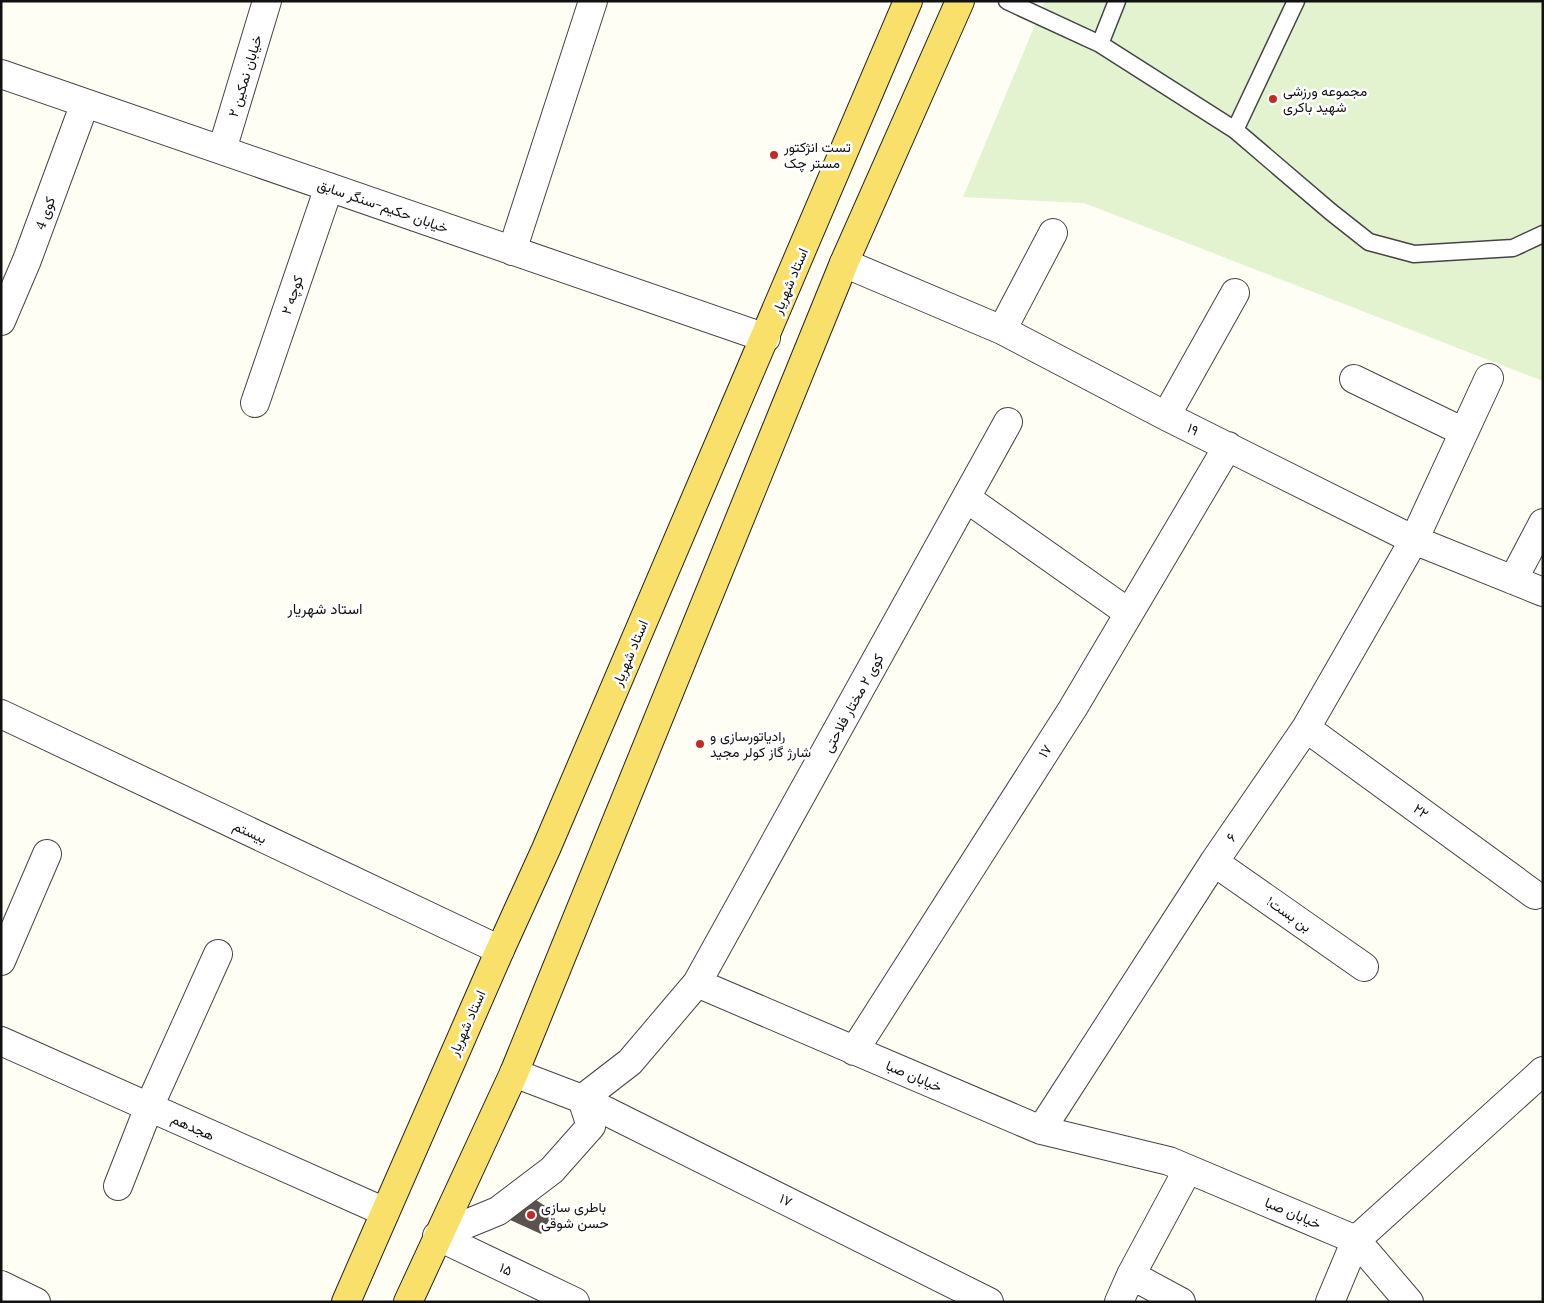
<svg xmlns="http://www.w3.org/2000/svg" width="1544" height="1303" viewBox="0 0 1544 1303" font-family="Lora,Vazirmatn,serif">
<style>
.pitch{fill:#e3f2cf}
.building{fill:#5a534d}
.lines{fill:none;stroke-linecap:round;stroke-linejoin:round}
.service-casing{stroke:#444;stroke-width:19}
.minor-casing{stroke:#444;stroke-width:30}
.primary-casing{stroke:#222;stroke-width:30}
.service{stroke:#fff;stroke-width:16}
.minor{stroke:#fff;stroke-width:28}
.primary{stroke:#f9e06b;stroke-width:28}
.poi-dot{fill:#c42926;stroke:#fff;stroke-width:2}
.labels{text-anchor:middle;dominant-baseline:central;stroke-width:5;stroke-linejoin:round;paint-order:stroke}
.street-label{font-size:14px;fill:#111;stroke:#fff}
.poi-label{font-size:14px;fill:#111;stroke:#fff;text-anchor:start}
.neighbourhood-label{font-size:15px;fill:#111;stroke:#fff}
</style>
<rect width="100%" height="100%" fill="#fffef5"/>
<!-- pitch -->
<path class="pitch" d="M1045 1H1543V381L1084 203 963 197Z"/>
<!-- building -->
<path class="building" d="M530 1196 554 1212 541 1234 506 1218Z"/>
<g class="lines">
<defs>
<path id="service" d="M1007 1 1100 44 1235 130 1331 212 1369 242 1414 254 1513 248 1543 234
M1100 44 1117 1
M1235 130 1296 1"/>
<path id="minor" d="M1 74 766 338
M222 150 267 1
M512 251 593 1
M844 263 1002 330 1166 416 1414 540 1543 592
M1 321 27 260 85 103
M1002 330 1053 233
M1354 379 1464 432
M255 403 329 187
M1166 416 1235 293
M966 498 1129 613
M1513 580 1543 523
M1 714 500 950
M1306 728 1535 895
M1214 862 1364 967
M1 961 47 854
M697 983 1008 422
M1 1041 385 1212
M854 1051 1073 708 1228 446
M514 1073 582 1099 630 1062 697 983 1041 1130 1169 1161 1356 1240 1409 1302
M582 1099 989 1302
M1041 1130 1214 862 1306 728 1414 540 1489 378
M118 1186 149 1107 218 954
M437 1236 498 1211 552 1170 591 1126 582 1099
M437 1236 575 1302
M1131 1275 1181 1302
M1 1285 36 1302
M1119 1302 1131 1275 1188 1169
M1330 1302 1356 1240 1543 1071"/>
<path id="primary" d="M346 1302 500 950 546 849 908 1
M408 1302 514 1073 844 263 960 1"/>
</defs>
<!-- service casing -->
<use href="#service" class="service-casing"/>
<!-- minor casing -->
<use href="#minor" class="minor-casing"/>
<!-- primary casing -->
<use href="#primary" class="primary-casing"/>
<!-- service -->
<use href="#service" class="service"/>
<!-- minor -->
<use href="#minor" class="minor"/>
<!-- primary -->
<use href="#primary" class="primary"/>
</g>
<!-- markers -->
<g class="poi-dot">
<circle cx="1273" cy="99" r="5"/>
<circle cx="774" cy="155" r="5"/>
<circle cx="700" cy="744" r="5"/>
<circle cx="531" cy="1215" r="5"/>
</g>
<g class="labels">
<!-- street labels -->
<g class="street-label">
<text transform="translate(245 76) rotate(-73)">خیابان نمکین ۲</text>
<text transform="translate(383 206) rotate(19)">خیابان حکیم-سنگر سابق</text>
<text transform="translate(45 213) rotate(-70)">کوی 4</text>
<text transform="translate(790 281) rotate(-67)">استاد شهریار</text>
<text transform="translate(292 295) rotate(-71)">کوچه ۲</text>
<text transform="translate(1193 429) rotate(26)">۱۹</text>
<text transform="translate(630 653) rotate(-67)">استاد شهریار</text>
<text transform="translate(853 703) rotate(-61)">کوی ۲ مختار فلاحتی</text>
<text transform="translate(1045 751) rotate(-57)">۱۷</text>
<text transform="translate(1421 811) rotate(36)">۲۲</text>
<text transform="translate(250 832) rotate(25)">بیستم</text>
<text transform="translate(1231 837) rotate(-55)">۶</text>
<text transform="translate(1289 914) rotate(35)">بن بست۱</text>
<text transform="translate(467 1023) rotate(-66)">استاد شهریار</text>
<text transform="translate(914 1076) rotate(23)">خیابان صبا</text>
<text transform="translate(193 1127) rotate(24)">هجدهم</text>
<text transform="translate(786 1200) rotate(26)">۱۷</text>
<text transform="translate(1293 1213) rotate(23)">خیابان صبا</text>
<text transform="translate(506 1269) rotate(25)">۱۵</text>
</g>
<!-- poi labels -->
<g class="poi-label">
<text x="1283" y="91">مجموعه ورزشی<tspan x="1283" dy="16">شهید باکری</tspan></text>
<text x="784" y="147">تست انژکتور<tspan x="784" dy="16">مستر چک</tspan></text>
<text x="710" y="736">رادیاتورسازی و<tspan x="710" dy="16">شارژ گاز کولر مجید</tspan></text>
<text x="541" y="1207">باطری سازی<tspan x="541" dy="16">حسن شوقی</tspan></text>
</g>
<!-- neighbourhood labels -->
<g class="neighbourhood-label">
<text x="325" y="608">استاد شهریار</text>
</g>
</g>
<!-- border -->
<rect width="1544" height="1303" fill="none" stroke="#111111" stroke-width="5"/>
</svg>
